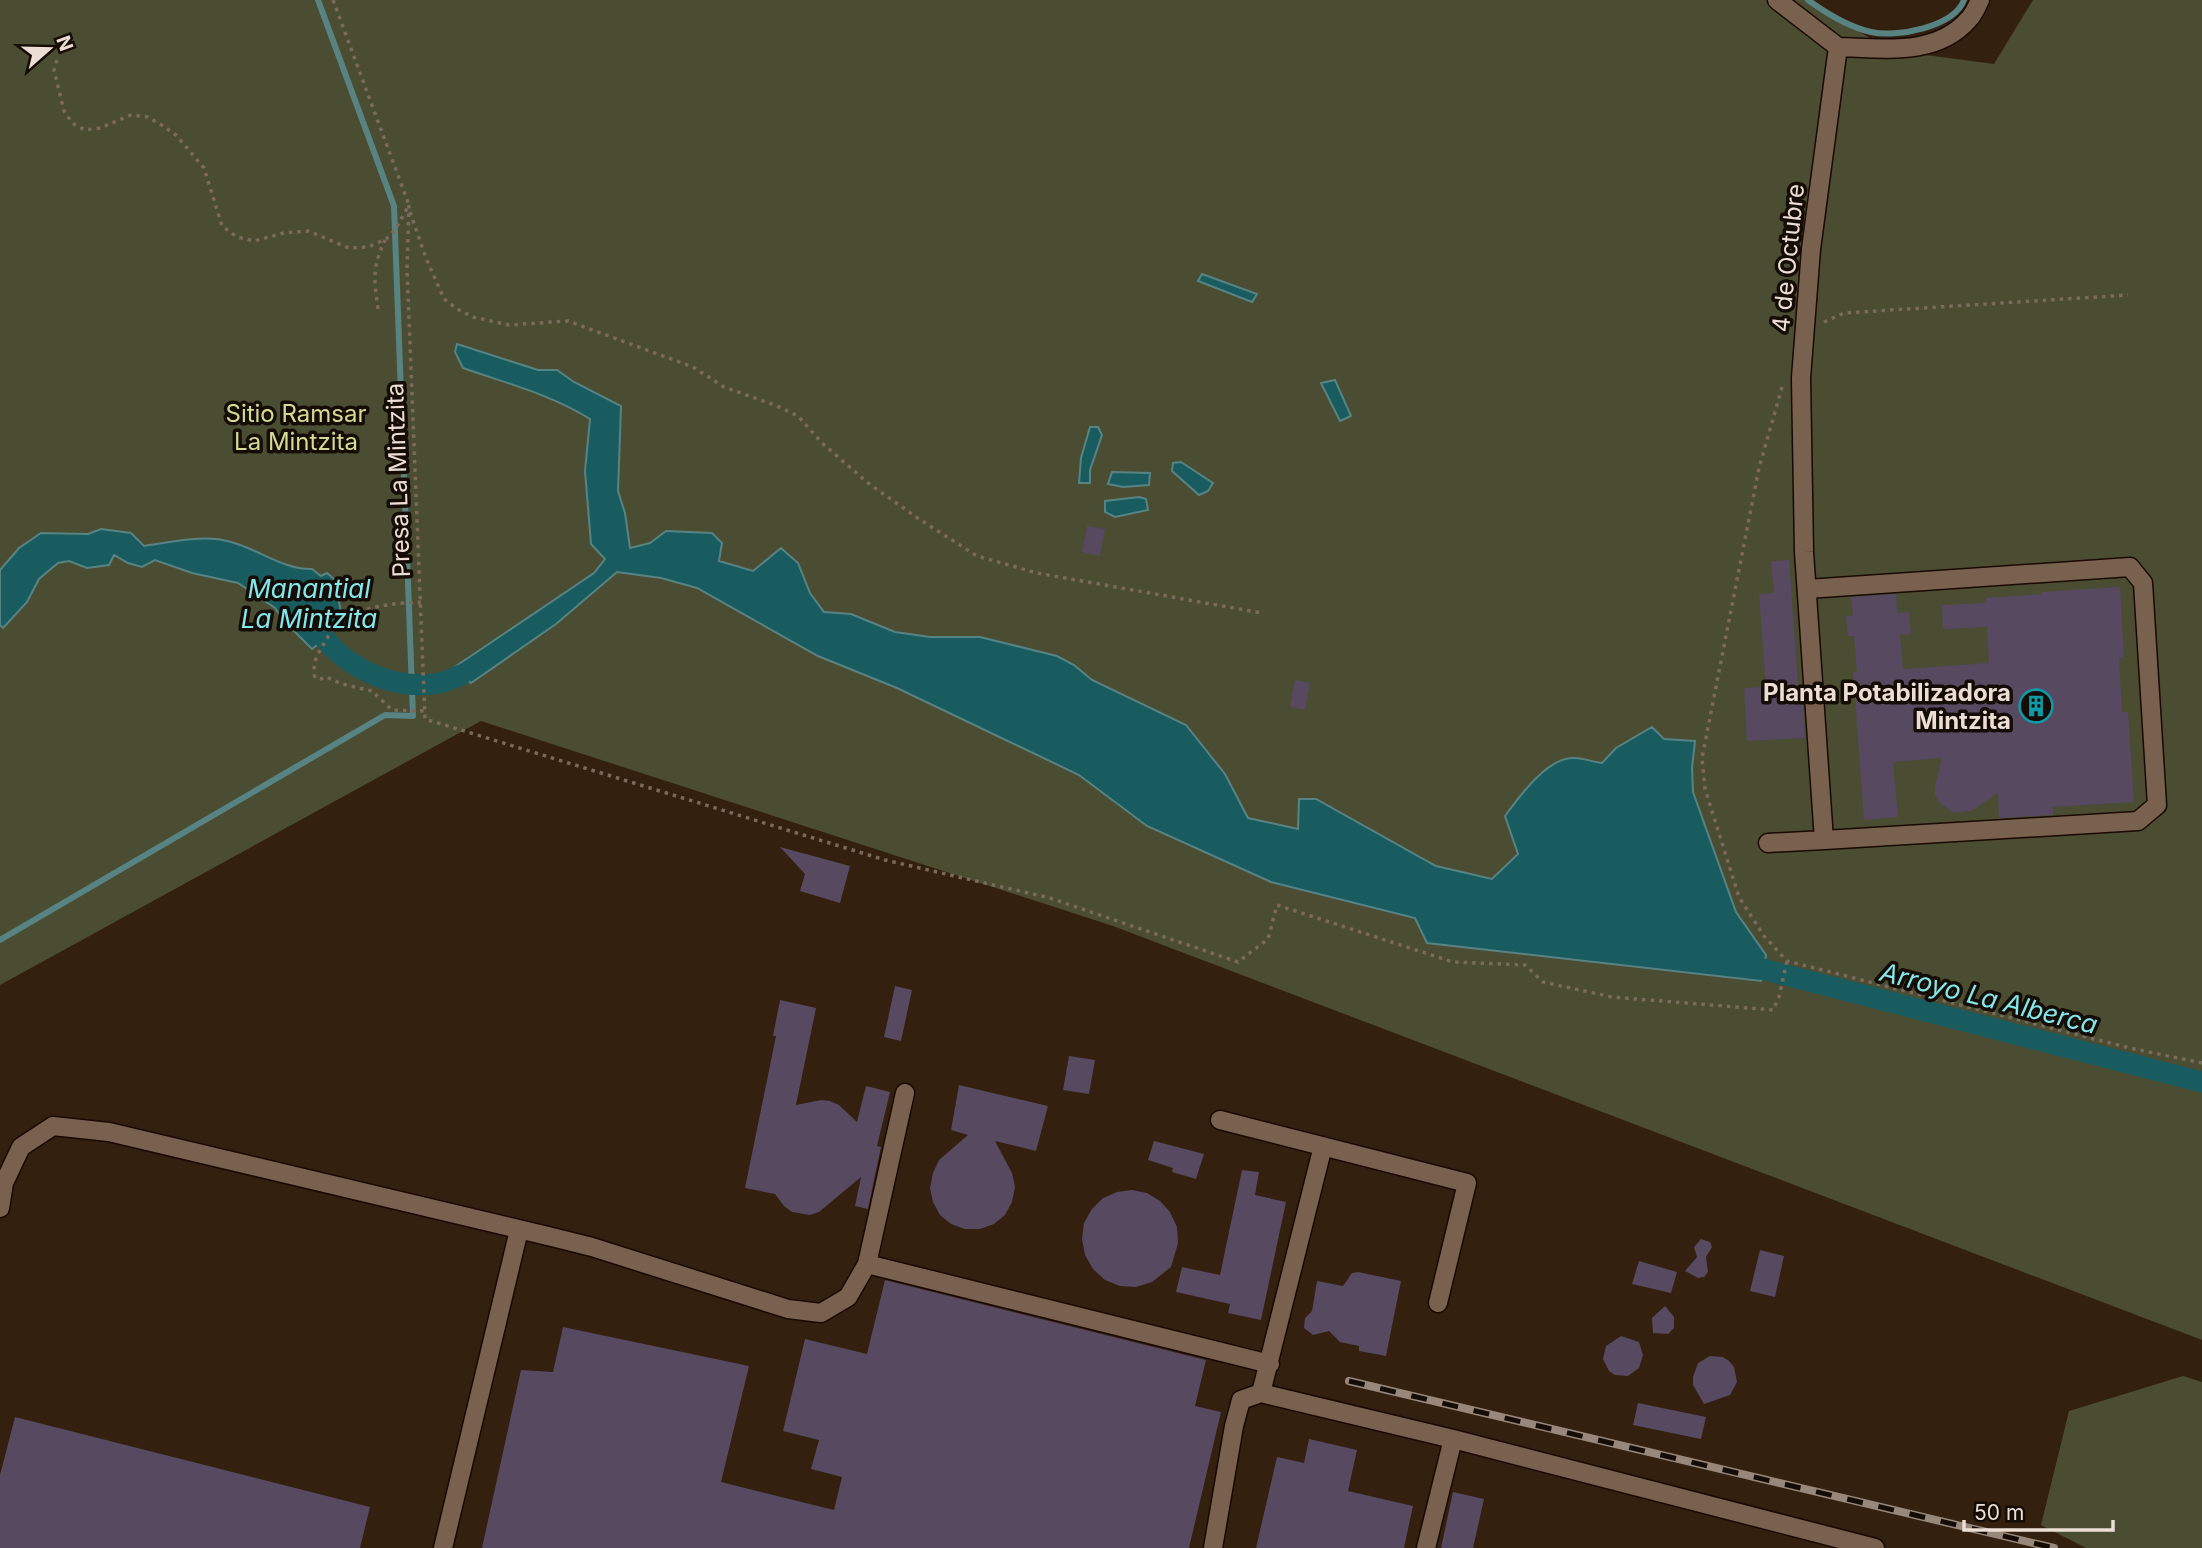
<svg xmlns="http://www.w3.org/2000/svg" width="2202" height="1548" viewBox="0 0 2202 1548" font-family="Inter,sans-serif">
<style>
.green{fill:#4a4d32}
.water{fill:#185c60;stroke:#588383;stroke-width:2}
.lines{fill:none;stroke-linecap:round;stroke-linejoin:round}
.stream{stroke:#588383;stroke-width:6}
.canal{stroke:#185c60;stroke-width:21}
.building{fill:#564960}
.minor-casing{stroke:#1a0900;stroke-width:21}
.path{stroke:#7b6a5b;stroke-width:3.5;stroke-dasharray:3.5 5;stroke-linecap:butt}
.minor{stroke:#79614f;stroke-width:18}
.rail-casing{stroke:#98887b;stroke-width:8}
.rail{stroke:#140c05;stroke-width:5;stroke-dasharray:16;stroke-linecap:butt}
.labels{text-anchor:middle;dominant-baseline:central;stroke-width:7;stroke-linejoin:round;paint-order:stroke}
.street-label{font-size:24px;fill:#ecded4;stroke:#140c05}
.park-label{font-size:24px;fill:#d3dc92;stroke:#140c05}
.poi-label{font-size:24px;font-weight:bold;fill:#ecded4;stroke:#140c05;text-anchor:end}
.water-label{font-size:26px;font-style:italic;fill:#83e8ee;stroke:#140c05}
</style>
<rect width="100%" height="100%" fill="#33200f"/>
<!-- green -->
<path class="green" d="M0 0H1811L1888 50 1994 64 2033 0H2202V1340L1113 926 481 721 0 985Z
M2183 1376 2202 1382V1548H2086L2041 1525 2069 1411Z"/>
<!-- water -->
<path class="water" d="M1202 274 1257 294 1252 302 1198 281Z
M457 344 538 370H557L574 382 621 406 618 491 625 513 630 548 650 543 666 531 712 533 722 543 719 561 753 571 781 548 798 563 810 593 824 612 851 614 895 632 930 637H980L1057 656 1074 665 1092 680 1186 725 1225 774 1248 818 1298 829 1299 799H1316L1436 866 1492 879 1518 854 1505 816C1519 797 1548 756 1575 758 1584 758 1593 762 1602 763L1616 748 1652 727 1664 739 1695 741 1692 768 1693 792 1736 912 1766 955 1761 981 1427 943 1415 918 1271 882 1147 826 1079 775 897 688 818 656 697 588 661 578 617 572 556 624 471 683 453 668 594 573 605 559 591 544 585 471 590 419C552 395 506 383 463 368L455 352Z
M1335 380 1351 416 1340 421 1321 383Z
M1090 427H1098L1102 435 1090 470V483H1079L1081 458Z
M1181 462 1213 483 1208 491 1199 495 1172 471 1173 463Z
M1112 472 1150 473 1149 485 1123 487 1108 484Z
M1139 497 1146 499 1148 510 1115 517 1105 512V501Z
M101 529 131 533 144 546C171 542 204 534 231 542 258 549 284 570 312 569L321 576 327 573 343 587 338 597 341 612 325 639 312 649 283 620 275 608 238 583 192 573 155 560 142 567 128 563 114 555 109 565 87 568 69 561 58 563 39 579 27 602 3 628 0 625V570L19 548 41 533 88 534Z"/>
<g class="lines">
<!-- stream -->
<path class="stream" d="M1808 0C1826 13 1849 27 1871 32 1896 38 1954 27 1964 0
M0 940 385 715 413 716 394 206 318 0"/>
<!-- canal -->
<path class="canal" d="M325 639C352 671 397 691 440 683 447 681 455 678 461 675
M1762 969 2202 1082"/>
</g>
<!-- building -->
<path class="building" d="M1087 526 1105 529 1100 556 1082 552Z
M1789 560 1798 685H1802L1805 738 1747 741 1744 688 1766 687 1759 594 1774 593 1771 561Z
M2120 587 2124 657 2119 658 2122 712H2128L2134 802 2053 807V815L1999 818 1998 793 1971 811 1954 813 1939 803 1935 795V786L1942 758 1893 762 1898 817 1864 820 1853 672H1857L1854 636H1848L1846 616 1853 615 1851 597 1896 594 1897 613 1909 612 1911 634 1900 635 1903 669 1989 663 1987 627 1943 629 1942 605 1986 603V598L2041 594V592Z
M1295 680 1310 683 1305 710 1290 707Z
M780 847 850 866 840 903 800 891 805 874Z
M895 986 912 990 901 1041 884 1037Z
M780 1000 816 1008 796 1105 821 1100 830 1101 839 1105 857 1122 866 1086 890 1092 877 1146 881 1147 868 1209 855 1206 861 1177 819 1212 810 1215 792 1212 784 1206 775 1194 745 1188 776 1036H773Z
M1069 1056 1095 1060 1089 1094 1063 1090Z
M959 1085 1048 1106 1036 1151 995 1141 1012 1173 1015 1187 1012 1202 1005 1215 994 1224 980 1229H965L951 1224 940 1215 933 1202 930 1188 933 1173 939 1160 968 1135 951 1130Z
M1154 1141 1204 1154 1196 1179 1172 1172 1173 1168 1148 1160Z
M1242 1170 1259 1172 1255 1195 1286 1202 1261 1320 1228 1313 1230 1304 1176 1292 1182 1267 1220 1275Z
M1132 1190 1147 1193 1160 1201 1170 1212 1177 1227 1178 1243 1171 1267 1152 1282 1136 1287 1120 1286 1105 1280 1093 1269 1085 1255 1082 1239 1084 1223 1092 1209 1103 1198 1117 1192Z
M1701 1239 1710 1242 1712 1247 1706 1257 1708 1272 1704 1277 1698 1278 1685 1271 1697 1257 1694 1247Z
M1760 1250 1784 1256 1775 1297 1750 1291Z
M1639 1261 1677 1272 1671 1293 1632 1284Z
M1358 1272 1401 1281 1386 1356 1359 1351V1346L1340 1342 1329 1331 1313 1335 1304 1328 1305 1318 1312 1311 1317 1281 1343 1286 1352 1273Z
M885 1280 1206 1360 1195 1406 1221 1412 1189 1548H482L521 1370 553 1372 563 1327 749 1366 721 1482 834 1510 842 1477 811 1469 819 1440 783 1431 805 1339 867 1354Z
M1665 1306 1674 1317V1328L1668 1334 1653 1333 1652 1318Z
M1621 1336 1639 1342 1643 1355 1639 1368 1628 1376 1615 1375 1609 1371 1603 1359 1606 1346Z
M1710 1356 1723 1357 1729 1361 1734 1367 1737 1382 1730 1395 1704 1404 1693 1385V1377L1698 1363Z
M1638 1403 1706 1417 1701 1439 1633 1425Z
M15 1417 370 1507 360 1548H0V1475Z
M1309 1439 1357 1450 1348 1491 1413 1506 1404 1548H1256L1277 1457 1304 1463Z
M1453 1492 1484 1499 1473 1548H1441Z"/>
<g class="lines">
<defs>
<path id="minor" d="M1777 0 1838 47
M1838 47C1883 48 1936 57 1969 19 1974 14 1977 6 1980 0
M1807 589 2130 567 2143 583 2157 805 2138 821 1824 840
M1768 843 1824 840 1804 552 1801 378 1811 249 1838 47
M1220 1120 1467 1183 1438 1303
M0 1208 4 1183 21 1147 53 1126 109 1132 552 1237 592 1247 788 1309 821 1313 848 1297 867 1264 905 1093
M867 1264 1270 1364
M1261 1393 1323 1146
M443 1548 519 1230
M1213 1548 1234 1426 1241 1400 1261 1393 1453 1439 1875 1548
M1426 1548 1453 1439"/>
</defs>
<!-- minor casing -->
<use href="#minor" class="minor-casing"/>
<!-- path -->
<path class="path" d="M333 0 409 205
M57 60 54 70 64 111 72 123 85 130 100 128 131 115 148 117 163 126 176 135 204 168 222 226 237 237 254 241 284 233 308 231 349 248 368 247 386 239 395 230 408 207
M409 205 407 269 425 719 885 860 1050 898 1238 962 1268 939 1277 905 1453 962 1525 965 1543 982 1612 997 1773 1010 1779 997 1787 961
M410 212 426 258 444 299 457 309 473 317 509 325 568 321 693 367 724 387 777 406 798 416 822 443 868 483 919 519 977 556 1037 573 1262 613
M378 309C374 278 372 268 385 240
M1824 322 1844 313 2128 295
M1782 387 1759 468 1702 758 1705 789 1739 897 1764 936 1787 961 2130 1048 2202 1063
M421 602C396 603 362 606 342 621 333 627 327 638 322 647 316 656 312 667 315 678L321 679 326 677 342 684 372 691 392 710 425 711"/>
<!-- minor -->
<use href="#minor" class="minor"/>
<defs>
<path id="rail" d="M1349 1381 2054 1548"/>
</defs>
<!-- rail casing -->
<use href="#rail" class="rail-casing"/>
<!-- rail -->
<use href="#rail" class="rail"/>
</g>
<!-- icons -->
<defs>
<symbol id="building-ring" viewBox="-11 -11 22 22"><circle r="9.5" fill="#140c05" stroke="#0f9aa8" stroke-width="1.5"/><path d="M-4-6H4V6H1V3H-1V6H-4ZM-2.5-4.3h1.7v1.8h-1.7ZM.8-4.3h1.7v1.8H.8ZM-2.5-1h1.7V.8h-1.7ZM.8-1h1.7V.8H.8Z" fill="#0f9aa8"/></symbol>
</defs>
<g fill-rule="evenodd">
<use href="#building-ring" x="2017" y="687" width="38" height="38"/>
</g>
<g class="labels">
<!-- street labels -->
<g class="street-label">
<text transform="translate(1788 258) rotate(-84)">4 de Octubre</text>
<text transform="translate(398 480) rotate(-92)">Presa La Mintzita</text>
</g>
<!-- park labels -->
<g class="park-label">
<text x="296" y="413">Sitio Ramsar<tspan x="296" dy="28">La Mintzita</tspan></text>
</g>
<!-- poi labels -->
<g class="poi-label">
<text x="2011" y="692">Planta Potabilizadora<tspan x="2011" dy="28">Mintzita</tspan></text>
</g>
<!-- water labels -->
<g class="water-label">
<text x="309" y="588">Manantial<tspan x="309" dy="30">La Mintzita</tspan></text>
<text transform="translate(1989 998) rotate(14)">Arroyo La Alberca</text>
</g>
</g>
<!-- north arrow -->
<g transform="translate(49 49) rotate(70)" stroke="#140c05" stroke-width="5" paint-order="stroke">
<path d="M0-5L12 26L0 18L-12 26Z" fill="#ecded4"/>
<text y="-10" font-size="19" font-weight="bold" text-anchor="middle" fill="#ecded4">N</text>
</g>
<!-- scale -->
<path d="M1964 1520v10h149v-10" fill="none" stroke="#ecded4" stroke-width="3.5"/>
<text x="1974" y="1520" font-size="21" fill="#ecded4" stroke="#140c05" stroke-width="5" paint-order="stroke">50 m</text>
</svg>
